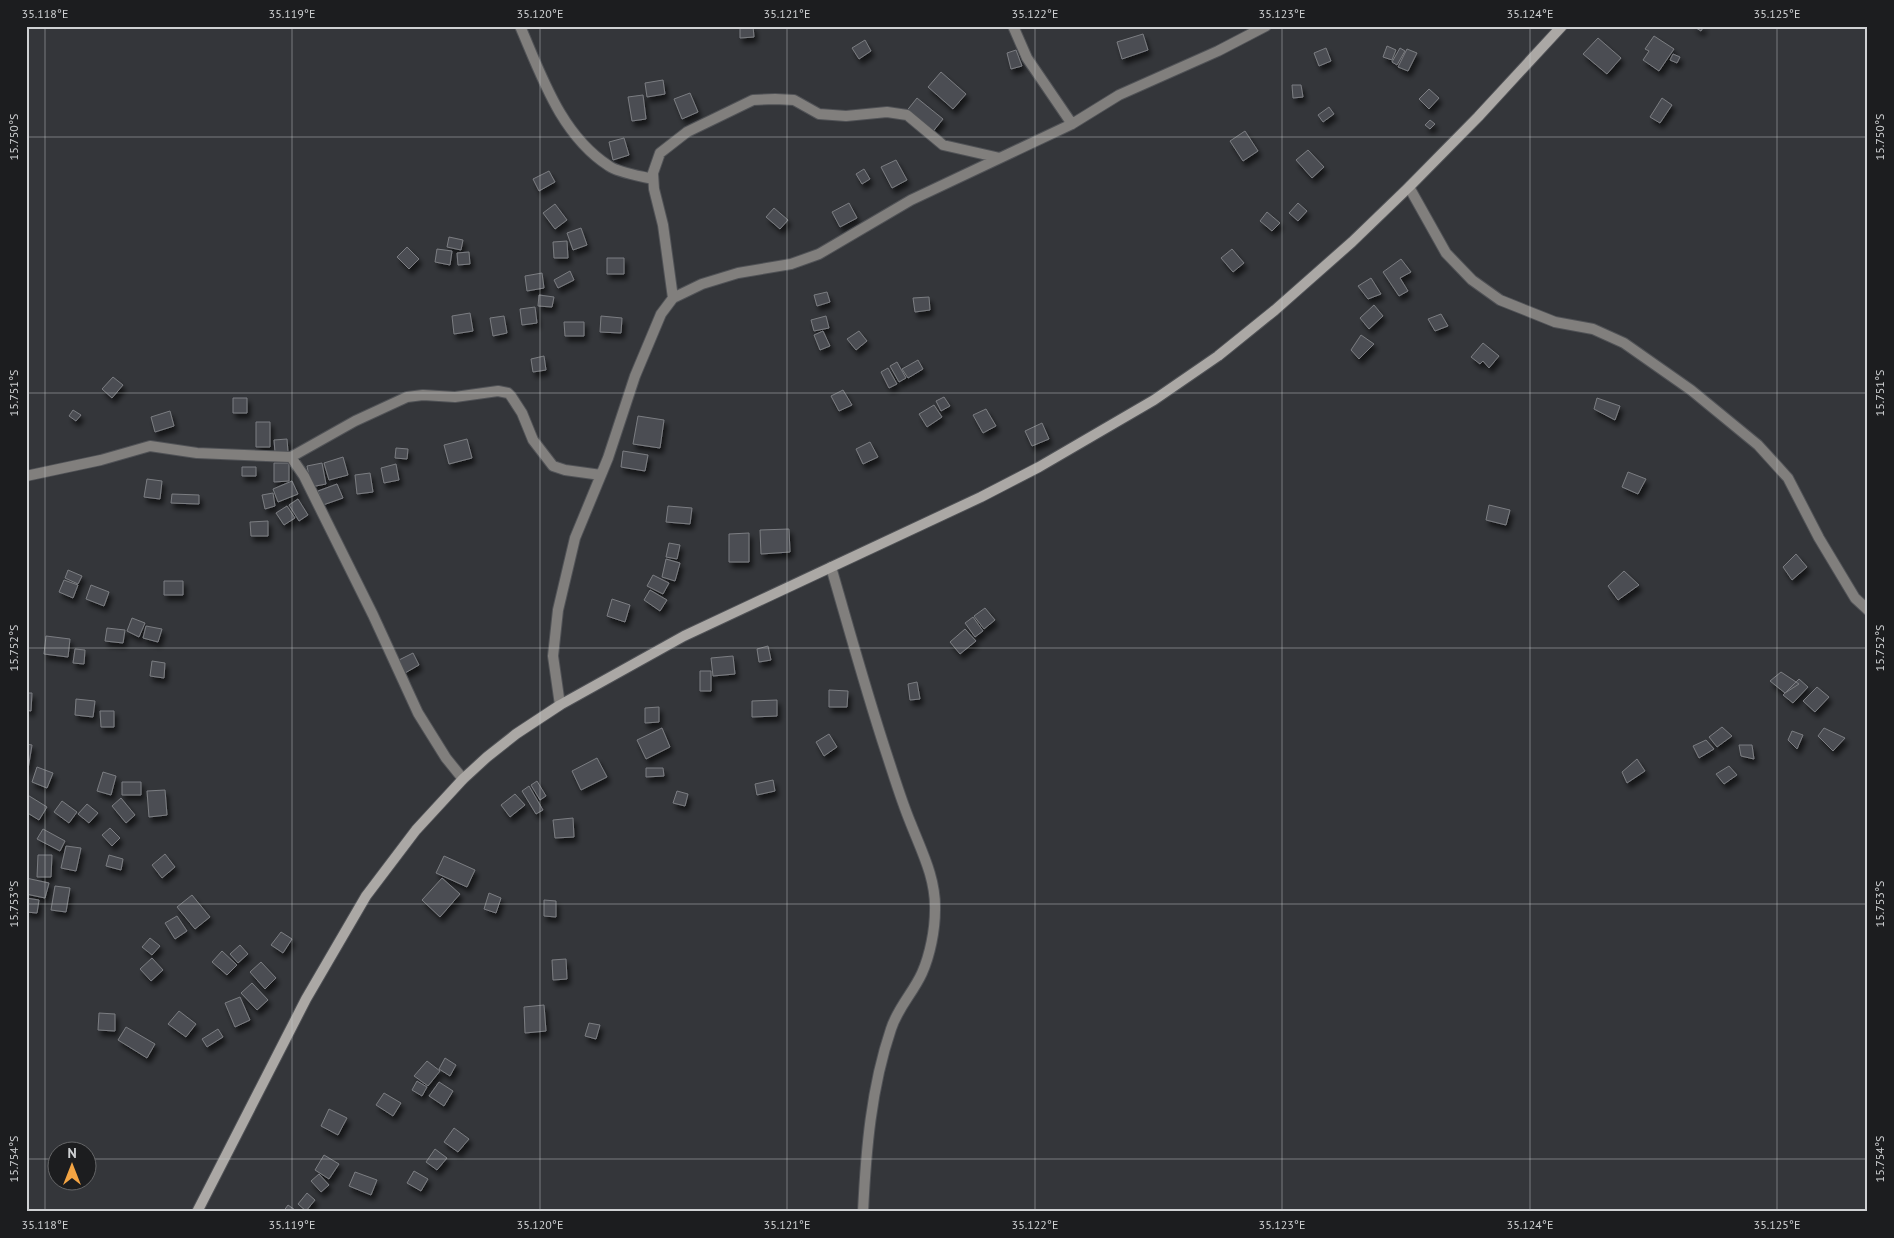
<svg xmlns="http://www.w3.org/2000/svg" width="1894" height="1238" viewBox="0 0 1894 1238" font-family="'PT Sans',sans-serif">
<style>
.building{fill:#4c4e52;stroke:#7b7d82;filter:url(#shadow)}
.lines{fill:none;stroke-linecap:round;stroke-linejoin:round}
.street-casing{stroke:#505256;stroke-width:12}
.secondary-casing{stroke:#505256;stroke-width:12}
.street{stroke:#817f7d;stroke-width:10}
.secondary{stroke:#aba8a5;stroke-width:10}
.ticks{fill:none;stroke:#cfd1d3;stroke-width:1;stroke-opacity:0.45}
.neatline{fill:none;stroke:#cfd1d3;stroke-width:2}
.ticks-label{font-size:12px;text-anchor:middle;fill:#cfd1d3}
</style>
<defs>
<filter id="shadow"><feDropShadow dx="3" dy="5" stdDeviation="2.5" flood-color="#0009"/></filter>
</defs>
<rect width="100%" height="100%" fill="#34363a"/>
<!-- building -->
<path class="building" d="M740 26H753L754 37 740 38Z
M1693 26H1704L1701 31Z
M1143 34 1148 50 1122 59 1117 42Z
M1654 36 1674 49 1659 71 1643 60 1649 51 1645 49Z
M1598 38 1621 58 1607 74 1583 54Z
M865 40 871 51 859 59 852 48Z
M1387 46 1396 50 1392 60 1383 57Z
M1326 48 1331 61 1319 66 1314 53Z
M1400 48 1405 51 1397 65 1392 62Z
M1407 49 1417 53 1408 71 1398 67Z
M1016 50 1022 66 1011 69 1007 53Z
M1673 54 1680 57 1677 63 1670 60Z
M941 72 966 94 953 109 928 87Z
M663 80 665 94 647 97 645 83Z
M1292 85H1301L1303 97 1293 98Z
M1429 89 1439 98 1429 109 1419 99Z
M690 93 698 112 682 119 674 99Z
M643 95 646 119 632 121 628 97Z
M917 98 943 119 931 134 905 113Z
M1662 98 1672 105 1660 123 1650 117Z
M1329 107 1334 114 1323 122 1318 115Z
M1430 120 1435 124 1430 129 1425 125Z
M1245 131 1258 151 1243 161 1230 141Z
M624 138 629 155 613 160 609 142Z
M1308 150 1324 167 1312 178 1296 160Z
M896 160 907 180 892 188 881 167Z
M864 169 870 179 862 184 856 174Z
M549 171 555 182 539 191 533 179Z
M849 203 857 218 840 227 832 212Z
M1298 203 1307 211 1298 221 1289 213Z
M555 204 567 220 555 229 543 213Z
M774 208 788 220 780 229 766 217Z
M1267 212 1280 223 1272 231 1260 221Z
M581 228 587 245 573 250 567 233Z
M449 237 463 240 461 250 447 247Z
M567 241 568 258H554L553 242Z
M407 247 419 259 409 269 397 257Z
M437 249 452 251 450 265 435 262Z
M1232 249 1244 263 1233 272 1221 258Z
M469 252 470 264 458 265 457 253Z
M607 258H624V274H607Z
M1401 259 1411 272 1400 278 1408 291 1399 296 1383 272Z
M570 271 574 280 558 288 554 280Z
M542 273 544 288 527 291 525 276Z
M1371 278 1381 294 1368 299 1358 286Z
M827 292 830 302 817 306 814 295Z
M539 295 554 297 552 307 538 306Z
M929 297 930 310 915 312 913 298Z
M1374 305 1383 316 1369 329 1360 318Z
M535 307 537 323 522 325 520 309Z
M470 313 473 331 454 334 452 316Z
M1441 314 1448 326 1435 331 1428 319Z
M504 316 507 333 493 336 490 318Z
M601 316 622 318 621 333 600 332Z
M826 316 829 328 814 331 811 320Z
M564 322H584V336H565Z
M823 331 830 346 820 350 814 335Z
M859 331 867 341 856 350 847 339Z
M1361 335 1374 344 1359 359 1351 350Z
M1483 343 1499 356 1489 368 1483 361 1480 364 1471 357Z
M544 356 546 370 533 372 531 359Z
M918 360 923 369 908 378 902 369Z
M897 362 906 378 899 382 890 366Z
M888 368 897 384 889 388 881 372Z
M113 377 123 385 112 398 102 389Z
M843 390 852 405 839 411 831 396Z
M944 397 950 406 941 411 936 401Z
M233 398H247V413H233Z
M1597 398 1620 406 1615 420 1594 409Z
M934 405 942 417 927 427 919 414Z
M986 409 996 426 983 433 973 415Z
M73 410 81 415 76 421 69 416Z
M170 411 174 426 155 432 151 417Z
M638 416 664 420 660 448 633 444Z
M256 422H270V447H256Z
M1042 423 1049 439 1032 446 1025 431Z
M287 439 288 452H275L274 440Z
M467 439 472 458 449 464 444 445Z
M870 442 878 457 863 464 856 449Z
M396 448 408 449 407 459 395 458Z
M623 451 648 455 645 471 621 467Z
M343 457 348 475 329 480 324 463Z
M274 463H289V481L274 482Z
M322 463 326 484 311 487 307 466Z
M396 464 399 480 384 483 381 468Z
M242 467H256V476H242Z
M1628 472 1646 479 1638 494 1622 487Z
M370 473 373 492 357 494 355 475Z
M147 479 162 481 160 499 144 497Z
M292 481 298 494 278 502 273 489Z
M337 484 343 498 323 505 318 491Z
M273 493 275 506 265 509 262 495Z
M172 494 199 495V504L171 503Z
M298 499 308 515 299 521 289 505Z
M1489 505 1510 510 1506 525 1486 520Z
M287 506 295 518 284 525 276 513Z
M668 506 692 508 690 524 666 522Z
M268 521V536H251L250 522Z
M789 529 790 552 761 554 760 530Z
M749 533V562H729V534Z
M669 543 680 545 677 559 666 557Z
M1796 554 1807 567 1792 580 1783 567Z
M666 559 680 563 675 581 662 577Z
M68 570 82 576 78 584 65 578Z
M1624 571 1639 585 1618 600 1608 586Z
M653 575 669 583 663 594 647 586Z
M64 580 78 585 73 598 59 592Z
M164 581H183V595H164Z
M91 585 109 592 104 606 86 599Z
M650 590 667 600 660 611 644 600Z
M612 599 630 605 625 622 607 616Z
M985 608 995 620 984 629 974 616Z
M973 617 983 631 975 637 965 623Z
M132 618 145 623 139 637 127 631Z
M146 626 162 629 158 642 143 638Z
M107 628 125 630 123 643 105 641Z
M965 629 976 641 960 654 950 642Z
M46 636 70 639 68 657 44 654Z
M768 646 771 660 759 662 757 649Z
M75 649 85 650 84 664 73 663Z
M413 653 419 665 405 673 399 660Z
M733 656 735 674 713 676 711 658Z
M152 661 165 663 164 678 150 676Z
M700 671H711V691H700Z
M1781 672 1799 684 1785 693 1770 681Z
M1799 679 1808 687 1793 703 1783 695Z
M917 682 920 699 910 700 908 684Z
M1817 687 1829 697 1815 712 1803 701Z
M829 690 848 691 847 707H829Z
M26 693H32L31 711 26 710Z
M76 699 95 701 93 717 75 715Z
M777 700V716L752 717V701Z
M659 707V722L645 723V708Z
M100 711H114V727H101Z
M1722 727 1732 736 1717 747 1709 737Z
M662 728 670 747 646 759 637 740Z
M1824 728 1845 738 1833 751 1818 736Z
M1792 731 1803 735 1797 749 1788 740Z
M829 734 837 747 824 756 816 742Z
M1706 740 1714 749 1699 758 1693 746Z
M26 744 32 745 28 769H26Z
M1739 745H1752L1754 759 1741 756Z
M597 758 607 777 581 790 572 771Z
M1637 759 1645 771 1627 783 1622 772Z
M1729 766 1737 775 1724 784 1716 774Z
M37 767 53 773 47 788 32 782Z
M646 768H663L664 776 646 777Z
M103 772 116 776 111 795 97 791Z
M773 780 775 791 757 795 755 784Z
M537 781 546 796 540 800 531 785Z
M122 782H141V795H122Z
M529 786 543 810 536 814 522 791Z
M165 790 167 815 149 817 147 791Z
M677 791 688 794 685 806 673 803Z
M26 794 47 807 39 820 26 812Z
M515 794 525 805 510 817 501 805Z
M121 798 135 815 126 823 112 806Z
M62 801 77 812 69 823 54 812Z
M87 804 98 813 89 823 78 814Z
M573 818 574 837 555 838 553 820Z
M110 828 120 838 112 846 102 835Z
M43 829 65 841 60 851 37 839Z
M66 846 81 848 76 871 61 868Z
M165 854 175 867 162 878 152 865Z
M38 855H52L51 877H37Z
M109 855 123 859 121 870 106 866Z
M444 856 475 870 467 887 436 873Z
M26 878 49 883 45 898 26 894Z
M442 878 460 894 440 917 422 900Z
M55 886 70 888 66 912 51 910Z
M489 893 501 898 496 913 484 909Z
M192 895 210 917 195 929 177 907Z
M26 898 39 900 37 913 26 912Z
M544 900 556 901V917L544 916Z
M177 916 187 931 175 939 165 923Z
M281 932 292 939 283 953 271 945Z
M150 938 160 946 152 955 142 947Z
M240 945 248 954 238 963 230 954Z
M222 951 237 965 227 975 212 962Z
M152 958 163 970 151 981 140 969Z
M566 959 567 979 553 980 552 960Z
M261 962 276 978 265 989 250 972Z
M252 983 268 1000 257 1010 241 993Z
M240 997 250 1020 235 1027 225 1003Z
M544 1005 546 1031 525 1033 524 1007Z
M179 1011 196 1024 186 1037 168 1024Z
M99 1013 115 1014V1031L98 1030Z
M589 1023 600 1025 596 1039 585 1036Z
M126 1027 155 1044 147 1058 118 1040Z
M218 1029 223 1037 207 1047 202 1039Z
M445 1058 456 1065 450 1076 439 1069Z
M427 1061 440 1071 428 1086 414 1076Z
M417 1081 427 1087 422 1096 412 1090Z
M439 1082 453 1091 444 1106 429 1096Z
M384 1093 401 1103 393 1116 376 1105Z
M329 1109 347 1118 338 1135 321 1126Z
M454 1128 469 1139 458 1152 444 1142Z
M435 1149 447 1158 437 1170 426 1162Z
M324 1155 339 1164 329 1179 315 1170Z
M414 1171 428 1179 421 1191 407 1183Z
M355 1172 377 1180 371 1195 349 1186Z
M319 1174 329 1185 321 1192 311 1181Z
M307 1193 315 1200 306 1211 298 1204Z
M288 1205 298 1212H283Z"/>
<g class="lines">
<defs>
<path id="street" d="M520 26C542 77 561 135 609 166 619 173 641 176 653 179
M1013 26 1027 58 1072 124
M1409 187 1446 253 1472 280 1500 300 1555 322 1593 329 1624 343 1691 390 1758 445 1788 478 1819 538 1855 598 1868 610
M673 298 663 225 654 189 653 173 660 153 687 132 753 100 775 99 794 100 819 114 846 116 887 112 907 115 943 145 1000 158
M291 457 304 476 373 615 418 713 446 758 463 779
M26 476 101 460 150 446 197 453 291 457 355 421 407 397 423 395 455 397 498 391 508 393 511 396 522 413 533 440 553 466 565 470 601 475
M831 567C849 629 866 691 886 752 894 776 901 800 911 824 922 852 936 879 935 910 935 930 930 955 922 973 913 993 898 1007 891 1029 871 1088 866 1150 863 1212
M560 705 553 656 558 610 575 538 608 458 635 376 661 314 673 298 702 284 738 273 791 264 819 254 911 200 1072 124 1119 95 1218 51 1266 26"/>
<path id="secondary" d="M197 1212 306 999 366 896 416 830 463 779 487 757 516 734 560 705 684 636 981 497 1039 467 1154 400 1218 356 1275 310 1352 242 1409 187 1478 117 1562 26"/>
</defs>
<!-- street casing -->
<use href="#street" class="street-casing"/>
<!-- secondary casing -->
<use href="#secondary" class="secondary-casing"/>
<!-- street -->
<use href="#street" class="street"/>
<!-- secondary -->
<use href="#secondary" class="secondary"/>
</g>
<!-- ticks -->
<path class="ticks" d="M45 26V1212M292 26V1212M540 26V1212M787 26V1212M1035 26V1212M1282 26V1212M1530 26V1212M1777 26V1212M26 137H1868M26 393H1868M26 648H1868M26 904H1868M26 1159H58M88 1159H1868"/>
<!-- border -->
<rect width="1894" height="1238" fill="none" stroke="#1c1d1f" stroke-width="55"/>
<!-- north arrow -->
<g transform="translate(72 1166)"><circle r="24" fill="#1c1d1f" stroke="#646567"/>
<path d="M0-4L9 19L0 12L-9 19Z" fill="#f3a443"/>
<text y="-8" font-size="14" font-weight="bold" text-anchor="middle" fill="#cfd1d3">N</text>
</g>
<rect x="28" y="28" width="1838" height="1182" class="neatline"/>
<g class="ticks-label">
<text x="45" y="18">35.118°E</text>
<text x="292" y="18">35.119°E</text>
<text x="540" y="18">35.120°E</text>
<text x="787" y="18">35.121°E</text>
<text x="1035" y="18">35.122°E</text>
<text x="1282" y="18">35.123°E</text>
<text x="1530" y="18">35.124°E</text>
<text x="1777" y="18">35.125°E</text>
<text transform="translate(14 137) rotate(-90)" y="4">15.750°S</text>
<text transform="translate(1880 137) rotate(-90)" y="4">15.750°S</text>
<text transform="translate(14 393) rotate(-90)" y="4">15.751°S</text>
<text transform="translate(1880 393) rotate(-90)" y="4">15.751°S</text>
<text transform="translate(14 648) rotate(-90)" y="4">15.752°S</text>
<text transform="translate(1880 648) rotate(-90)" y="4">15.752°S</text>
<text transform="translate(14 904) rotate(-90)" y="4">15.753°S</text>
<text transform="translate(1880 904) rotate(-90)" y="4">15.753°S</text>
<text transform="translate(14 1159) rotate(-90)" y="4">15.754°S</text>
<text transform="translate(1880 1159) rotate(-90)" y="4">15.754°S</text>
<text x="45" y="1229">35.118°E</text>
<text x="292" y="1229">35.119°E</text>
<text x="540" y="1229">35.120°E</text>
<text x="787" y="1229">35.121°E</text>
<text x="1035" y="1229">35.122°E</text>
<text x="1282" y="1229">35.123°E</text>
<text x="1530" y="1229">35.124°E</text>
<text x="1777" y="1229">35.125°E</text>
</g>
</svg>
